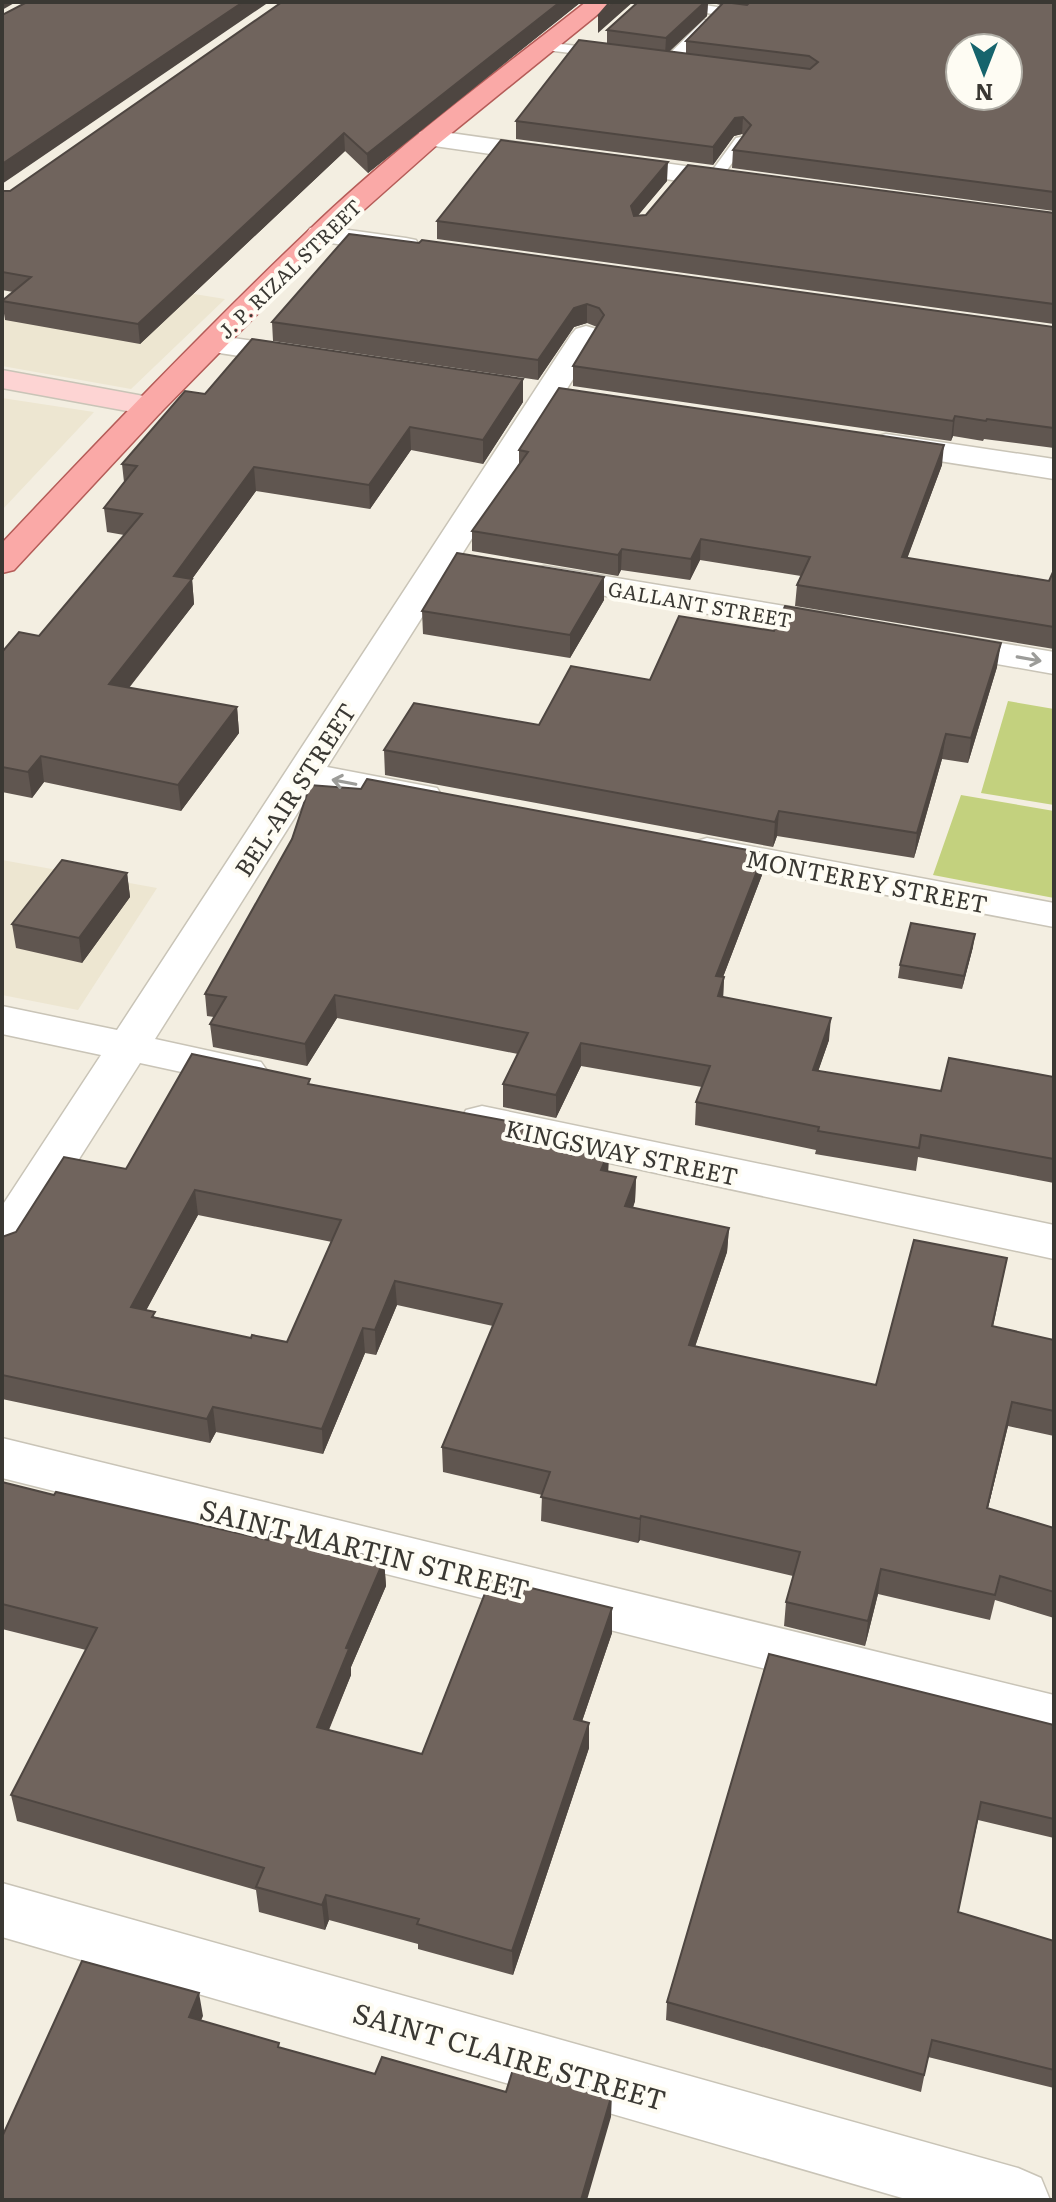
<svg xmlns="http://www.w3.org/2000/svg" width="1056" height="2202" viewBox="0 0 1056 2202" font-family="Literata,serif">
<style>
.built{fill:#ede6d1}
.green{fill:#c3d17e}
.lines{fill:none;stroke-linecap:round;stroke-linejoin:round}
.lane-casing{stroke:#c9c4b7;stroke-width:3}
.street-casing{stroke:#c9c4b7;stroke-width:3}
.secondary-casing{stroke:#c9c4b7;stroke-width:3}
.primary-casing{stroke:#b55c58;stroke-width:3}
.lane{fill:#fff;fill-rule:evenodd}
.street{fill:#fff;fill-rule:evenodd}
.secondary{fill:#fdd4d3;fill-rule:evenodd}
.primary{fill:#faa9a7;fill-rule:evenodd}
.wall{fill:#605650;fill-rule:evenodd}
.shaded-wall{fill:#4e4641}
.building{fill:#70645d;stroke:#4e4641;stroke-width:2;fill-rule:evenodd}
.oneway{stroke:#9c9c99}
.labels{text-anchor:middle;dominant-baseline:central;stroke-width:8;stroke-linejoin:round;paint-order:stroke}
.far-street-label{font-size:20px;fill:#3a3833;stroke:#fefcf3}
.street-label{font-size:24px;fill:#3a3833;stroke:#fefcf3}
.near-street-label{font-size:28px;fill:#3a3833;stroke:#fefcf3}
</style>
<rect width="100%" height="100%" fill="#f3eee1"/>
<!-- built -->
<path class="built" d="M59 272 225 299 131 389 2 366V321Z
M2 398 94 412 2 510Z
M2 860 157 888 78 1010 2 995Z"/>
<!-- green -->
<path class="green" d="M1008 701 1054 709V805L981 793Z
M961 795 1054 811V898L933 875Z"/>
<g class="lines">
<defs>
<path id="lane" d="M657 2H687L741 11 752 2H766L744 19 663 6Z
M704 20 716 23 674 65H664V59Z
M543 42 603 49 610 53 603 57 538 49 536 46Z
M741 137 748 141 719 181H709V175L736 138Z"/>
<path id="street" d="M429 130 742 174 751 176 755 182 751 188 742 190 420 144 416 138 420 132Z
M320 226 406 238 416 240 420 246 416 252 406 254 310 240 306 234 310 228Z
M586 326 596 329 601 335 327 767 437 788 442 796 437 804 423 807 314 787 155 1039 261 1062 268 1072 261 1082 246 1086 140 1063 18 1255 2 1260V1206L101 1055 2 1034V1006L117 1030 571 335 576 329Z
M211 335 304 348 315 351 319 357 315 363 304 366 200 350 196 344 200 338Z
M886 434 1054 459V479L875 451 870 444 875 437Z
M544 566 839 615 851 619 857 626 851 633 839 637 532 583 527 576 532 569Z
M942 633 1054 652V674L929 652 924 644 929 636Z
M707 838 1054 903V927L693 858 687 850 693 842Z
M482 1106 1054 1225V1259L466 1132 460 1121 466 1110Z
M2 1438 1054 1695V1741L2 1478Z
M2 1883 1018 2168 1041 2178 1050 2200H909L2 1937Z"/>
<path id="secondary" d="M2 370 149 397 160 399 165 406 160 413 149 415 2 388Z"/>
<path id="primary" d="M586 2H613L438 144 330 240 160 413 14 570 2 573V543C102 437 203 331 309 230 395 147 492 76 586 2Z"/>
</defs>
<!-- lane casing -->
<use href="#lane" class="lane-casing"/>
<!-- street casing -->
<use href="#street" class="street-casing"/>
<!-- secondary casing -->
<use href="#secondary" class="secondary-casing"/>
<!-- primary casing -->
<use href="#primary" class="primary-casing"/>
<!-- lane -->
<use href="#lane" class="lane"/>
<!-- street -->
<use href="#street" class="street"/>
<!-- secondary -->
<use href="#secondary" class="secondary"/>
<!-- primary -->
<use href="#primary" class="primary"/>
</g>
<!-- wall -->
<path class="wall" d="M581 2 368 173 345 151 140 344 5 320 2 301 13 292 2 290V191H10Z
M638 2H748L745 4 1054 2V211L732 168 733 150 744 136 742 134 734 136 713 165 516 139V121L607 44V30ZM708 2 721 5 686 41V54L669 52 707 16Z
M667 181 637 216 1054 213V324L437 239V221Z
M349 234 1054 327V448L984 439 983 441 953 436 951 441 573 386V366L597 327 587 323 574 327 538 380 273 341 272 322Z
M523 379V402L483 464 411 450 370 509 256 491 192 579 194 604 129 688 237 707 239 733 181 811 44 782 32 798 2 792V652L39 636 124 535 107 532 104 508 124 482 122 464 205 394Z
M519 450 942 465 907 558 1049 581 1054 573V649L795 606 797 585 801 576 700 560 690 580 621 570 618 576 472 551V531L519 464Z
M604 600 570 658 423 634 422 611Z
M997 667 968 763 942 759 914 858 777 836 773 847 385 775 384 750 539 725 650 680Z
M764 853 762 875 723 977H724L723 997 829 1040 818 1071 941 1091 1054 1077V1183L918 1157 916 1171 815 1154 816 1150 695 1125 696 1102 702 1087 581 1066 556 1118 503 1107V1084L518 1054 337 1018 307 1066 213 1047 210 1024 214 1017 207 1016 205 994Z
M127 873 130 897 82 963 16 948 12 924Z
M973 947 962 989 898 978 900 965Z
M311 1084 609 1151 608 1172 636 1177 635 1201 633 1208 729 1228 727 1252 695 1347 876 1385 1007 1258 993 1327 1054 1340V1436L1008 1426 988 1508 1054 1528V1618L995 1600 990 1620 878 1594 865 1646 784 1626 786 1602 793 1576 640 1540 638 1543 541 1521 542 1495 443 1472 442 1447 493 1326 397 1305 376 1355 365 1353 323 1454 216 1432 210 1443 2 1399V1237L16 1232 126 1169ZM198 1215 332 1242 287 1342 251 1338 155 1317 146 1310Z
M2 1482 54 1495 268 1540 384 1560 386 1586 351 1667V1675L329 1730 422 1754 612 1608V1633L582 1721 589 1748 513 1975 418 1949V1944L329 1920 325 1930 259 1912 256 1890 17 1821 11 1795 86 1650 2 1629Z
M1054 1725V1838L978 1820 958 1912 1054 1941V2088L928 2057 921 2092 666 2020 667 2002Z"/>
<!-- shaded-wall -->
<path class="shaded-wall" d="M2 2H16L2 10Z
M243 2H269L2 184V164Z
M560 2H581L368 173 367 154Z
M614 2H633L598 33V16Z
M705 2H708L707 16 665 55 666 38Z
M743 117 742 134 734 136 713 165V147L735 118Z
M344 133 345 151 140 344 138 324Z
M668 162 667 181 631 224V206Z
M587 304V323L574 327 538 380V360L574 308Z
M523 379V402L483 464V440Z
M955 416 953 436 951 441 953 421Z
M410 427 411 450 370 509 369 485Z
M944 445 942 465 900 578 902 557Z
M254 467 256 491 192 579 194 604 112 709 109 684 174 576Z
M701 539 700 560 690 580 691 559Z
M622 549 621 570 618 576V555Z
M604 577V600L570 658V635Z
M1001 643 997 667 968 763 971 738Z
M237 707 239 733 181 811 178 785Z
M946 734 942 759 914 858 917 833Z
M41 756 44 782 32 798 28 772Z
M779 811 777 836 773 847 775 822Z
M764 853 762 875 715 998 716 976Z
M127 873 130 897 82 963 79 938Z
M975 934 973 947 962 989 964 976Z
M724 977 723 1000 718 996Z
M335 995 337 1018 307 1066 305 1044Z
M831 1018 829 1040 811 1092 813 1070Z
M581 1043V1066L556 1118V1095Z
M609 1151 608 1175 601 1170Z
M636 1177 635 1201 624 1230 625 1206Z
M195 1190 198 1215 135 1331 131 1307Z
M729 1228 727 1252 687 1370 689 1345Z
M395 1281 397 1305 376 1355 375 1330Z
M363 1328 365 1353 323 1454 322 1429Z
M1012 1402 1008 1426 982 1532 987 1508Z
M213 1407 216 1432 210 1443 207 1419Z
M641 1516 640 1540 638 1543 640 1519Z
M384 1560 386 1586 351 1667V1675L319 1753 317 1727 346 1648Z
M881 1569 878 1594 865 1646 868 1621Z
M612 1608V1633L574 1745V1719Z
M589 1723V1748L513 1975 512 1951Z
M326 1895 329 1920 325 1930 322 1905Z
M199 1993 203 2016 193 2040 189 2017Z
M612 2094 611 2117 587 2200H581Z"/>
<!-- building -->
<path class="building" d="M27 2H243L2 164V15Z
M282 2H560L367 154 344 133 138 324 2 301 31 277 2 272V191H10Z
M610 2H614L598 16Z
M638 2H705L666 38 607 30Z
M724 2 747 5 750 2H1054V192L733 150 751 125 743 117 735 118 713 147 516 121 579 40 810 69 818 62 809 56 686 41ZM960 48H1008V96H960Z
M501 140 668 162 631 206 634 216 646 215 688 165 1054 213V304L437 221Z
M349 234 419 243 422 240 1054 327V428L987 419 986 421 955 416 953 421 573 366 604 315 599 308 587 304 574 308 538 360 272 322Z
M252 339 523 379 483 440 410 427 369 485 254 467 174 576 192 579 109 684 237 707 178 785 41 756 28 772 2 767V652L19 632 39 636 142 514 104 508 137 466 122 464 185 391 205 394Z
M559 388 944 445 902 557 1049 581 1053 572 1054 573V627L797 585 810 557 701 539 691 559 622 549 618 555 472 531 528 452 519 450Z
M457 553 604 577 570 635 422 611Z
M785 606 1001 643 971 738 946 734 917 833 779 811 775 822 384 750 414 703 539 725 571 666 650 680 679 616 774 631Z
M367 779 764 853 716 976 724 977 718 996 831 1018 813 1070 941 1091 949 1058 1054 1077V1159L921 1135 919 1148 818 1131 819 1127 696 1102 710 1066 581 1043 556 1095 503 1084 528 1033 335 995 305 1044 210 1024 226 997 205 994 292 839 310 785 361 789Z
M62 860 127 873 79 938 12 924Z
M911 923 975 934 964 976 900 965Z
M192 1054 310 1079 308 1084 540 1127 536 1135 609 1151 601 1170 636 1177 625 1206 729 1228 689 1345 876 1385 914 1240 1007 1258 992 1326 1054 1340V1411L1012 1402 987 1508 1054 1528V1592L1000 1576 995 1595 881 1569 868 1621 786 1602 800 1552 641 1516 640 1519 541 1497 550 1472 442 1447 502 1304 395 1281 375 1330 363 1328 322 1429 213 1407 207 1419 2 1375V1237L16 1232 64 1157 126 1169ZM195 1190 341 1220 287 1342 252 1335 251 1338 152 1317 155 1312 131 1307Z
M2 1482 54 1495 56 1492 268 1540 271 1532 384 1560 346 1648 349 1649 317 1727 422 1754 491 1578 612 1608 574 1719 589 1723 512 1951 417 1924 419 1919 326 1895 322 1905 256 1887 264 1868 11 1795 97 1628 2 1604Z
M769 1654 1054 1725V1819L981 1802 958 1912 1054 1941V2070L932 2040 924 2075 667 2002Z
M82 1961 199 1993 189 2017 279 2043 278 2047 375 2074 382 2057 506 2092 514 2066 612 2094 581 2200H2V2137Z"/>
<!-- one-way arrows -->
<defs><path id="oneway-shaft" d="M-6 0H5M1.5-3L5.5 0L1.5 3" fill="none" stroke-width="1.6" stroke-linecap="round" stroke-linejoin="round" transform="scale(2)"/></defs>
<g class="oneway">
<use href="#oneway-shaft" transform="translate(1029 659) rotate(10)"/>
<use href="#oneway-shaft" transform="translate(344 782) rotate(-169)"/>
</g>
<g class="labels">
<!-- far-street labels -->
<g class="far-street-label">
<text transform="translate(289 268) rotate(-44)">J. P. RIZAL STREET</text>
<text transform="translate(700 603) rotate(10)">GALLANT STREET</text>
</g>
<!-- street labels -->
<g class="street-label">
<text transform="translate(294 789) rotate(-57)">BEL-AIR STREET</text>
<text transform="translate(867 880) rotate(11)">MONTEREY STREET</text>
<text transform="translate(622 1151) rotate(12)">KINGSWAY STREET</text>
</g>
<!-- near-street labels -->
<g class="near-street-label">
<text transform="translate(365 1548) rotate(14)">SAINT MARTIN STREET</text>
<text transform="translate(510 2055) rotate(16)">SAINT CLAIRE STREET</text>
</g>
</g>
<!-- border -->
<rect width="1056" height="2202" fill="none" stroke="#3a3833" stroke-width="8"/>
<!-- north arrow -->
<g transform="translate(984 72) rotate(180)"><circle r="38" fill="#fefcf3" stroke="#b0aea6" stroke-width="2"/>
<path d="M0-6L14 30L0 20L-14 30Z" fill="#16646c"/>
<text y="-12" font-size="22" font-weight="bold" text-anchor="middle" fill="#3a3833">N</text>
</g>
</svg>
